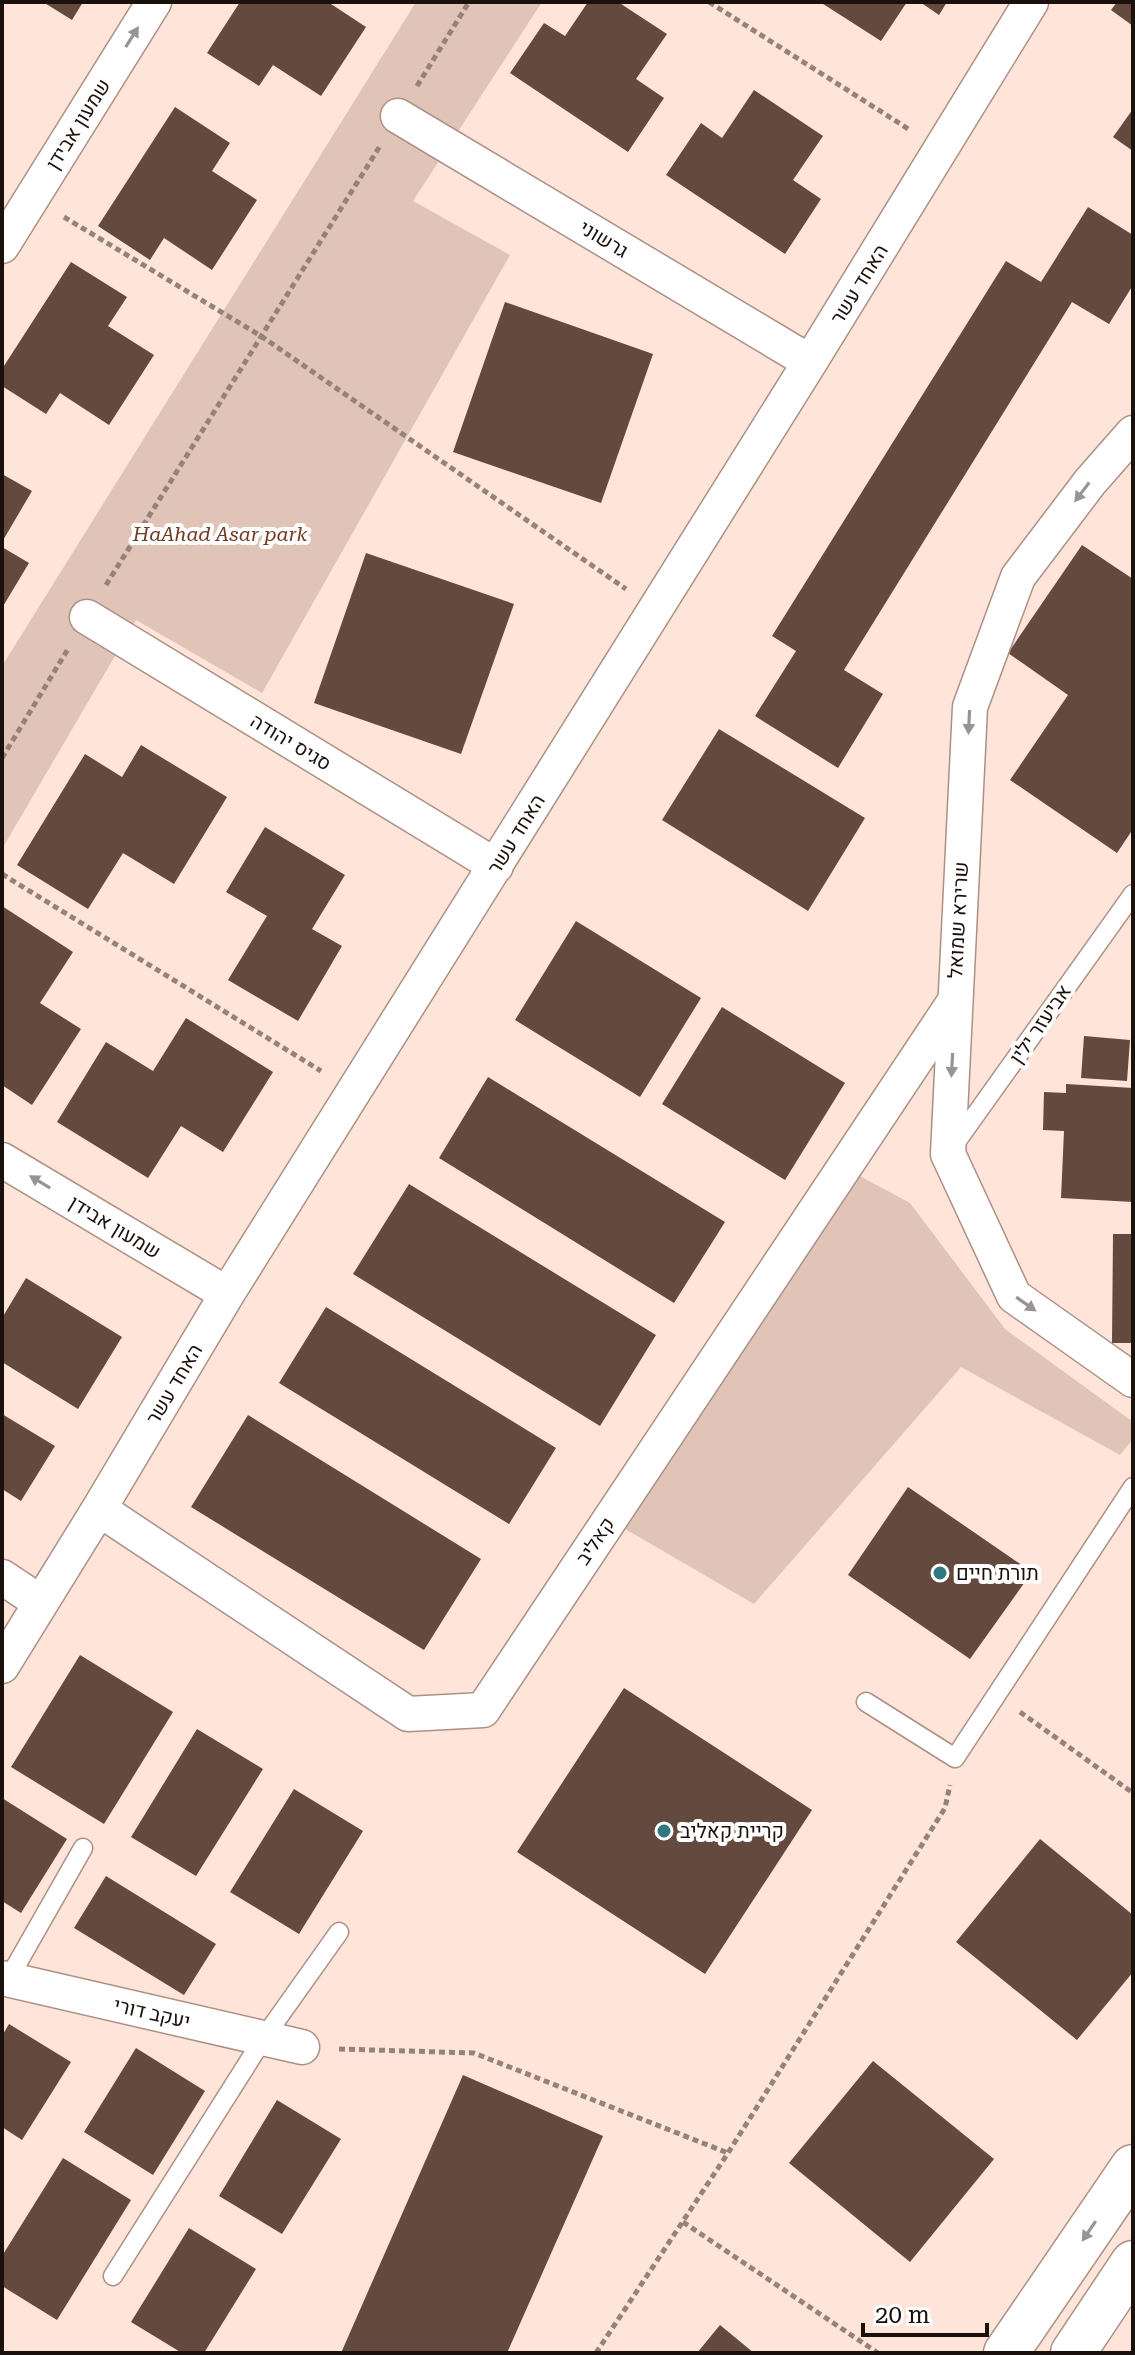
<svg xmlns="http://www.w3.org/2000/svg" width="1135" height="2355" viewBox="0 0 1135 2355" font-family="'Roboto Serif',Heebo,serif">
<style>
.green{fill:#e0c4b8}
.building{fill:#63493e}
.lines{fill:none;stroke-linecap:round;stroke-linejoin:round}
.service-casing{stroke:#ad9084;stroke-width:21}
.minor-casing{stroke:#ad9084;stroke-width:37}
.secondary-casing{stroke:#ad9084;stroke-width:47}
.path{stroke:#95827a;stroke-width:5;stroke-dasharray:6 4;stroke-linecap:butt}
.service{stroke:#fff;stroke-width:18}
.minor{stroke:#fff;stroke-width:34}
.secondary{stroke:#fff;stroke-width:44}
.oneway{fill:#989492}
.poi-dot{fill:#317982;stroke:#fff;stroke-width:3}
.labels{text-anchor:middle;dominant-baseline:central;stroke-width:8;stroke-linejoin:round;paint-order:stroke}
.street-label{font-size:20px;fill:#1b110c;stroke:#fff}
.park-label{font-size:20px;font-style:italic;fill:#713a21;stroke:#fff}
.poi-label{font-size:20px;fill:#1b110c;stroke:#fff;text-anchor:start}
</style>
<rect width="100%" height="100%" fill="#fee4d9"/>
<!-- green -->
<path class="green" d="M416 2H542L413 201 510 255 262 693 136 620 2 849V666Z
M845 1168 910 1203 1005 1329 1133 1422V1439L1120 1455 961 1367 754 1604 615 1523Z"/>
<!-- building -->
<path class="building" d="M43 2H83L72 20Z
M240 2H328L366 27 321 96 273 65 259 86 207 53Z
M588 2H618L667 34 636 79 664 98 628 152 510 73 544 23 565 36Z
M820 2H907L881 41Z
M920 2H947L939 15Z
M1117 2H1133V26L1111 10Z
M754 90 823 136 793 180 821 199 785 254 666 175 701 123 722 138Z
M175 107 230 143 212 171 257 200 212 270 164 238 150 260 98 226Z
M1133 109V151L1113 137Z
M1088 207 1133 235V285L1109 324 1072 302 844 670 883 694 838 768 755 716 796 651 772 636 1006 261 1041 282Z
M71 262 127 297 108 326 154 355 109 425 60 393 46 414 2 386V369Z
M505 302 653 354 601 503 453 452Z
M2 474 32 491 2 542Z
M1082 545 1133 579V829L1117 853 1010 780 1068 695 1008 653Z
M2 547 29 563 2 608Z
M366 553 514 604 461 754 314 703Z
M719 729 865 818 808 911 662 820Z
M141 745 227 797 174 884 123 853 88 909 17 865 85 754 122 777Z
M265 827 345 875 312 929 342 946 298 1021 228 980 267 916 226 892Z
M2 906 73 952 40 1003 81 1029 32 1105 2 1085Z
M576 921 701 998 640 1097 515 1020Z
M722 1007 845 1083 785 1180 662 1104Z
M186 1018 273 1072 223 1152 181 1126 148 1178 57 1122 106 1042 153 1071Z
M1084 1036 1130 1040 1127 1081 1081 1078Z
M488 1077 725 1222 674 1303 439 1158Z
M1066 1084 1133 1088V1202L1061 1198 1064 1131 1043 1130 1044 1092 1066 1093Z
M409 1184 656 1335 600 1426 353 1274Z
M1113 1234H1133V1343H1112Z
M26 1278 122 1337 78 1409 2 1362V1318Z
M326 1307 556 1448 509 1524 279 1383Z
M2 1414 55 1446 21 1501 2 1489Z
M248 1415 481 1559 424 1650 191 1507Z
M908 1487 1032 1572 970 1659 848 1575Z
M80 1655 173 1712 104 1824 11 1767Z
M624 1688 812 1810 705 1974 517 1852Z
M197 1729 263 1769 196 1876 131 1837Z
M294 1789 363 1831 299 1934 230 1892Z
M2 1798 67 1839 21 1913 2 1901Z
M1040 1839 1133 1915V1972L1077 2040 956 1942Z
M106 1876 216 1944 184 1995 74 1928Z
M9 2024 71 2062 22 2140 2 2127V2036Z
M136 2048 205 2091 153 2175 84 2132Z
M873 2061 994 2159 910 2262 789 2163Z
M463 2075 603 2136 507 2353H341Z
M277 2100 341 2139 282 2234 219 2196Z
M63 2158 131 2200 57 2320 2 2286V2256Z
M189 2228 256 2269 204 2353H182L131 2322Z
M720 2325 754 2353H697Z"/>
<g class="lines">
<defs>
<path id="service" d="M954 1145 1133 894
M866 1702 955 1758 1133 1487
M5 1985 83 1848
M113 2276 263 2039 339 1932"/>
<path id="minor" d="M398 116 810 362
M2 246 154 2
M1133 433 1090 482 1018 577 970 707 948 1154 1014 1296 1133 1380
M87 617 496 866
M2 1160 227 1294
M99 1509 408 1714 483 1710 955 1001
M2 1577 41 1603
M2 1666 99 1509 227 1294 810 362 1031 2
M2 1978 302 2047"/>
<path id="secondary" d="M1006 2353 1133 2167
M1073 2353 1133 2263"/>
</defs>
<!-- service casing -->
<use href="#service" class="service-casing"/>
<!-- minor casing -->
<use href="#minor" class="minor-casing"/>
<!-- secondary casing -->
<use href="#secondary" class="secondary-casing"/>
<!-- path -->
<path class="path" d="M709 2 910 130
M417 86 469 2
M64 217 261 336 626 589
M106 585 380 146
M2 758 68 649
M2 874 321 1071
M1020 1712 1133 1793
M339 2049 474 2053 728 2153
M683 2222 878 2353
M596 2353 728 2153 945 1808 950 1785"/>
<!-- service -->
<use href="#service" class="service"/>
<!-- minor -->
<use href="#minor" class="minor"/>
<!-- secondary -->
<use href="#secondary" class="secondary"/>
</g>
<!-- one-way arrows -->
<defs><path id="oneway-solid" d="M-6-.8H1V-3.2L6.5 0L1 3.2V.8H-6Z" transform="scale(2)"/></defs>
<g class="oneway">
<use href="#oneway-solid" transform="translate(132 37) rotate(-58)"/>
<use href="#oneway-solid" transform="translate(1082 492) rotate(127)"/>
<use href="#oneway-solid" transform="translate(969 722) rotate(93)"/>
<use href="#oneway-solid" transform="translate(952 1065) rotate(93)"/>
<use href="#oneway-solid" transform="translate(40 1182) rotate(-149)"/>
<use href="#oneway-solid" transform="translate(1026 1304) rotate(35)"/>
<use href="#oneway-solid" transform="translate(1089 2231) rotate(124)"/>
</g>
<!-- markers -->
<g class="poi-dot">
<circle cx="940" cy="1573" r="8"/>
<circle cx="664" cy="1831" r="8"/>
</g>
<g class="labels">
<!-- street labels -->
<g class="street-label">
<text transform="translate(78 124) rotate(-58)">שמעון אבידן</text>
<text transform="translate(604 239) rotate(31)">גרשוני</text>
<text transform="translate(859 284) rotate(-58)">האחד עשר</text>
<text transform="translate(291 742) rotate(31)">סגיס יהודה</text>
<text transform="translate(516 834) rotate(-58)">האחד עשר</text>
<text transform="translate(958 920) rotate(-87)">שרירא שמואל</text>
<text transform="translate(1040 1024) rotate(-55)">אביעזר ילין</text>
<text transform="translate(115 1227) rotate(31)">שמעון אבידן</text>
<text transform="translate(174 1384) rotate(-59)">האחד עשר</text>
<text transform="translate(595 1541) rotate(-56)">קאליב</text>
<text transform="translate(152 2013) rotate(13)">יעקב דורי</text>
</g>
<!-- park labels -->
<g class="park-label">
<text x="220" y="534">HaAhad Asar park</text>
</g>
<!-- poi labels -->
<g class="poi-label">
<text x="956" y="1573">תורת חיים</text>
<text x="680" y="1831">קריית קאליב</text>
</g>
</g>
<!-- border -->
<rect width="1135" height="2355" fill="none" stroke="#1b110c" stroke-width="8"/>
<!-- scale -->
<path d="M863 2323v12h124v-12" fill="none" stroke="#1b110c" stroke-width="4"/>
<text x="875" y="2323" font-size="24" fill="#1b110c" stroke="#ffffff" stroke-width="6" paint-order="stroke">20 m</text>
</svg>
